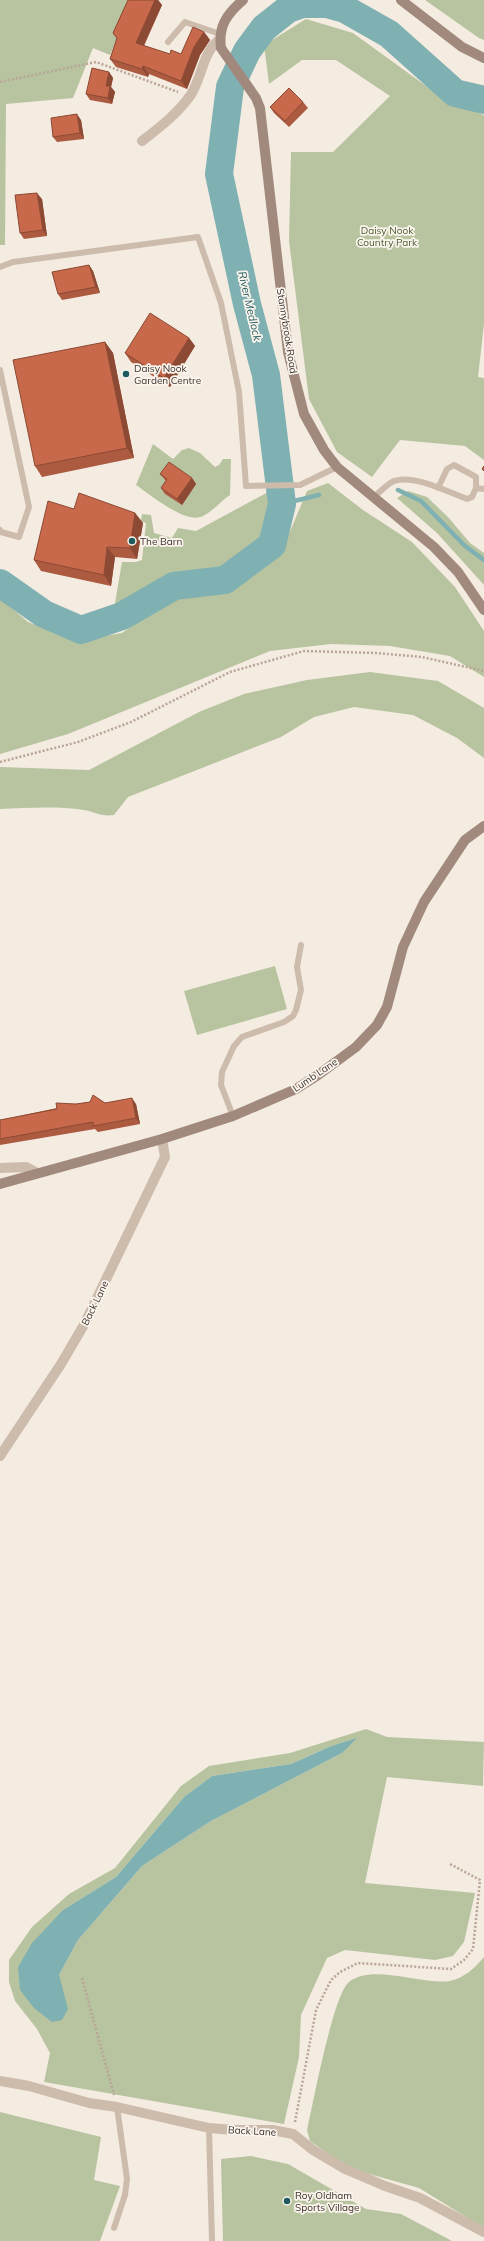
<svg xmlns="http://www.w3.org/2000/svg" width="484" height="2241" viewBox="0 0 484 2241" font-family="Mulish,sans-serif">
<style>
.green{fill:#b8c4a0;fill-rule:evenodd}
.water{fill:#7fb0b2}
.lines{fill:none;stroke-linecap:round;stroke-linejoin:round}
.stream{stroke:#7fb0b2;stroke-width:4.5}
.river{stroke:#7fb0b2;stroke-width:28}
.path{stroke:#b9a596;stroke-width:2.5;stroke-dasharray:2 2;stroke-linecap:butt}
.lane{stroke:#cdbbac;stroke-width:6}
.street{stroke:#cdbbac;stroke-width:10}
.secondary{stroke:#a18a7d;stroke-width:10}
.wall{fill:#ac5a40}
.shaded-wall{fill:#8c4a34}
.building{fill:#c8694b;stroke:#8c4a34}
.poi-dot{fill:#1f5a5e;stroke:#fbf5ee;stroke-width:1.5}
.labels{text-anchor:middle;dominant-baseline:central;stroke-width:3.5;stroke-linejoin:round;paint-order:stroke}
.park-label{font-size:10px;fill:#4a5a2e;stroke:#fbf5ee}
.street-label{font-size:10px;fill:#3b302b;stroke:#fbf5ee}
.poi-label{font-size:10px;fill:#3b302b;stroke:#fbf5ee;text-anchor:start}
.water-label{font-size:11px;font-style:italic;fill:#1f5a5e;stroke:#fbf5ee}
</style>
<rect width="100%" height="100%" fill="#f4ebe1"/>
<!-- green -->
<path class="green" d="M0 0H134L110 55 93 48 73 98 6 104 5 245H0Z
M425 0H484V40L479 38Z
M306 19 353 33 444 99 484 115V324L478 377 484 378V460L465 446 400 440 372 477 337 452 309 399 289 241 291 152H333L390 96 336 60H302L269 84 264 45Z
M153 444 173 459 182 450 189 448 200 453 215 467 219 465 223 459H231L230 495C221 501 213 511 203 516 186 525 151 495 136 485Z
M328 483 363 510 412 542 455 587 484 631V677L450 656 390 646 331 644 270 651 68 734 0 754V598L28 622 77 641 122 633 174 596 226 592 280 555 307 491Z
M270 491H278L274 513 261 544 237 562 223 570 200 573 163 586 116 614 115 603 122 562H136L142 560 146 523 141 521 142 514 151 515 154 533 172 538 178 528 196 531Z
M408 491 427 497 448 517 470 543 484 553V585L437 533 397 498Z
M370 672 438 681 484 708V758L457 738 413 715 354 707 314 717 281 737 128 797 114 815C100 817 96 812 84 810 56 806 28 808 0 809V767L89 770 199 712 244 694 307 680Z
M275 966 287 1009 197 1035 184 991Z
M366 1729 387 1737 484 1742 483 1786 387 1777 365 1883 475 1893 464 1942 453 1956 435 1960 345 1950 327 1958 301 2015 299 2057 284 2124 44 2082 50 2053 37 2029 15 2001 9 1982V1960L32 1927 69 1894 115 1868 181 1786 209 1766 290 1753ZM329 1747 342 1753 211 1821 142 1866 78 1940 59 1975 63 1910 116 1877 184 1797 212 1776 291 1764Z
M484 1957V2228L419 2188 348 2168 310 2141 307 2130C313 2104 333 1995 349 1982 371 1963 423 1985 450 1981 464 1978 476 1967 484 1957Z
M0 2112 101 2137 94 2180 120 2186 100 2241H0Z
M251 2156 288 2164 366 2209 401 2214 452 2241H223L221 2159Z"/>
<!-- water -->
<path class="water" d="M357 1738 342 1753 211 1821 142 1866 78 1940 59 1975 68 2009 62 2020 52 2022 34 2008 20 1990 18 1967 32 1943 63 1910 116 1877 184 1797 212 1776 291 1764 329 1747Z"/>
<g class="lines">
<!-- stream -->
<path class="stream" d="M398 490 421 501 465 546 484 560
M282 504 319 495"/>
<!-- river -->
<path class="river" d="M0 583 44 614 81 630 122 616 174 586 225 580 272 545 282 504 266 375 247 304 219 174 230 87 247 51 264 28 288 9 302 4H327L345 9 389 34 455 93 484 100"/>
<!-- path -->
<path class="path" d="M0 82 96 62 178 92
M0 762 78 742 131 722 230 672 304 651 376 653 422 657 484 671
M82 1978 114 2095
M295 2122 316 2010 331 1980 340 1972 358 1963 451 1969 464 1960 473 1949 480 1880 450 1864"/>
<!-- lane -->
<path class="lane" d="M168 42 185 22 220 34
M0 267 13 262 198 237 221 303 239 392 246 486 300 485 337 467
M0 370 29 507 19 537 1 532 0 530
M438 488 447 469 454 465 476 477V488
M374 497C380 492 387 484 394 481 414 474 448 492 467 499L472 497 476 488 484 489
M233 1116 221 1085 222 1072 234 1046 242 1037 284 1022 293 1016 296 1010 301 990 297 967 301 945
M209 2128 212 2241
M114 2228 125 2195 127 2179 117 2107"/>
<!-- street -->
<path class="street" d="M142 141C159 128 177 114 190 96 202 79 202 52 220 39
M0 1168 26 1167 37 1173
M0 1456 61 1364 85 1323 165 1157 162 1139
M0 2081 29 2086 89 2103 117 2107 209 2128 233 2130H272L293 2134 313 2150 345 2169 385 2186 420 2198 484 2232"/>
<!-- secondary -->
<path class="secondary" d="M243 0C227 14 218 26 221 48L256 98 260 108 288 352 304 414 324 450 337 467 434 547 458 572 484 610
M401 0 462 47 484 58
M0 1184 162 1139 233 1116 296 1089 318 1075 356 1047 377 1025 387 1007 403 947 424 902 465 840 484 826"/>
</g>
<!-- wall -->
<path class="wall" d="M128 0H158L162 5 144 46 170 54H181L204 32 210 40 200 55 187 89 149 74 148 77 116 67 110 59 117 39 113 33Z
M109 72 113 78 111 87 115 92 112 104 90 100 86 94Z
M303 102 308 108 289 127 274 113 270 107Z
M81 120 84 139 57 142 53 137Z
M42 199 47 236 24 239 20 233Z
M89 265 93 271 100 293 62 300 58 294Z
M189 338 195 346 170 387 131 362 125 353Z
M105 342 113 353 134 458 42 477 35 466Z
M160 474 192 478 196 484 182 505 165 494 161 488 166 481Z
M74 509 135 513 143 523 137 559 115 557 111 586 41 571 34 560Z
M90 1102 136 1104 140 1124 98 1132 95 1129 0 1145V1120L76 1104Z"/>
<!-- shaded-wall -->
<path class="shaded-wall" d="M155 0H158L162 5 141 51 136 43Z
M204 32 210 40 200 55 187 89 181 81 194 47Z
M143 66 149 74 148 77 142 69Z
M109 72 113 78 111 87 115 92 112 104 108 98 106 86Z
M77 114 81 120 84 139 80 133Z
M37 193 42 199 47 236 43 230Z
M89 265 93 271 100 293 96 287Z
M189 338 195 346 170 387 164 378Z
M105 342 113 353 134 458 127 448Z
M192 478 196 484 182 505 177 499Z
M135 513 143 523 137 559 130 548Z
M107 547 115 557 111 586 104 575Z
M132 1098 136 1104 140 1124 136 1118Z"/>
<!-- building -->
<path class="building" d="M128 0H155L136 43 170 54 171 50 181 54 193 27 204 32 194 47 181 81 143 66 142 69 110 59 117 38 113 33Z
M92 68 109 72 106 86H110L108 98 86 94Z
M289 88 303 102 285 121 270 107Z
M77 114 80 133 53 137 51 118Z
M37 193 43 230 20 233 15 195Z
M89 265 96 287 58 294 52 272Z
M150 313 189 338 164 378 125 353Z
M105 342 127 448 35 466 13 360Z
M169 462 192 478 177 499 161 488 167 479 160 474Z
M484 466V471L482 469Z
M79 493 135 513 130 548 107 547 104 575 34 560 48 501 74 509Z
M93 1095 105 1103 132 1098 136 1118 93 1126V1122L0 1139V1120L57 1109 56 1103 76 1104 90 1102Z"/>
<!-- markers -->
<g class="poi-dot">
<circle cx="126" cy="374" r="4"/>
<circle cx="132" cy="541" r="4"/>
<circle cx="287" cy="2201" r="4"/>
</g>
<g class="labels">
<!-- park labels -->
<g class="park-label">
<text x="387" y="230">Daisy Nook<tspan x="387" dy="12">Country Park</tspan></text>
</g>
<!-- street labels -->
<g class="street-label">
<text transform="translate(287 331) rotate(81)">Stannybrook Road</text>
<text transform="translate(315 1075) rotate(-34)">Lumb Lane</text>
<text transform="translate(95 1303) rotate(-64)">Back Lane</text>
<text transform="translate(252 2131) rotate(3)">Back Lane</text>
</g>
<!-- poi labels -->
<g class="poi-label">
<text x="134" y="368">Daisy Nook<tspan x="134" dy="12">Garden Centre</tspan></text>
<text x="140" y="541">The Barn</text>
<text x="295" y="2195">Roy Oldham<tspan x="295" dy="12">Sports Village</tspan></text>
</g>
<!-- water labels -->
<g class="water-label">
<text transform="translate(250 306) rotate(77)">River Medlock</text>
</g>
</g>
</svg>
